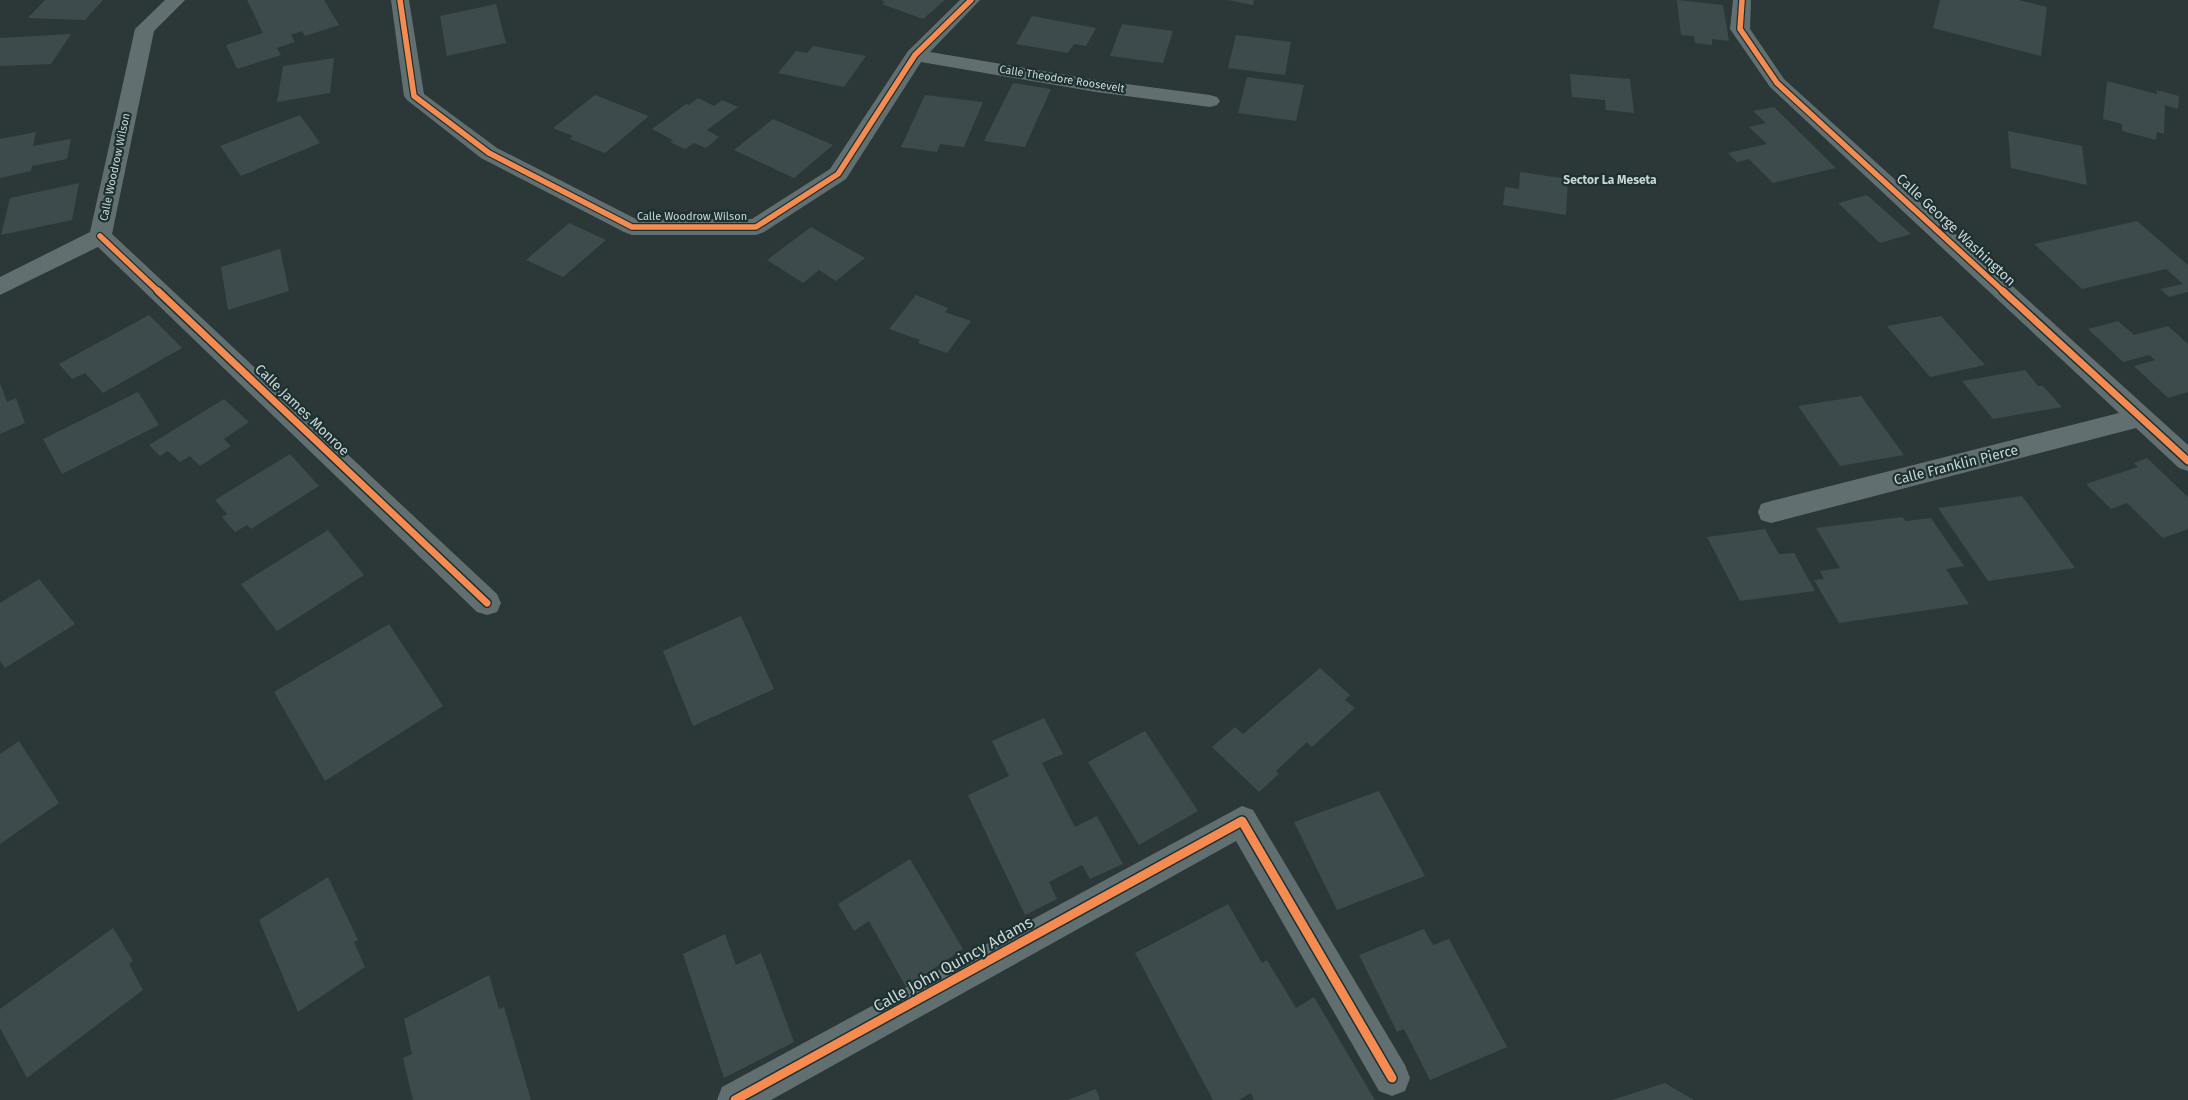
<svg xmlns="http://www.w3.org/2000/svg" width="2188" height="1100" viewBox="0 0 2188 1100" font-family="'Fira Sans',sans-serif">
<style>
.building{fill:#3e4b4c}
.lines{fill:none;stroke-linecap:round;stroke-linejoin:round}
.street{fill:#626f70;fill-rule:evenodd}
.cycleway-far2-casing{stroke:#1d3132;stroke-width:8}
.cycleway-far1-casing{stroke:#1d3132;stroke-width:10}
.cycleway-casing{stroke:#1d3132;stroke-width:12}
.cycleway-far2{stroke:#f68b52;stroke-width:5.5}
.cycleway-far1{stroke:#f68b52;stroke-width:7}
.cycleway{stroke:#f68b52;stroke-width:9}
.labels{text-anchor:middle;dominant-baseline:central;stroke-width:4.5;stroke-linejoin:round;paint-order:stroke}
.far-street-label{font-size:11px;fill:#cad6d6;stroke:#1d3132}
.far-neighbourhood-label{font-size:12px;font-weight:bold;fill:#cad6d6;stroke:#1d3132}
.street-label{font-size:14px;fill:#cad6d6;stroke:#1d3132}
.near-street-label{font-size:16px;fill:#cad6d6;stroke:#1d3132}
</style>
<rect width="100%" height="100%" fill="#2c3737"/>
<!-- building -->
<path class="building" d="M45 0H103L85 20 28 18Z
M247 0H324L339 25 305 36 302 31 291 35 295 42 277 48 281 55 237 69 226 45 263 33Z
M881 0H945L923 19 882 4 885 2Z
M1228 0H1254L1253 5Z
M1677 0 1723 5 1729 41 1712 39V45L1695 43 1694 36 1681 35Z
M1940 0H2018L2047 7 2041 56 1933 28Z
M496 4 506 43 447 56 440 16Z
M1032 16 1096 28 1086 46 1074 44 1068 53 1016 44Z
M1122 24 1173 31 1163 63 1110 56Z
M71 34 51 64 0 66V38Z
M1236 35 1291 42 1285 75 1228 68Z
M813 46 866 56 844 87 778 73 796 51 807 53Z
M334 58 330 93 277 102 283 66Z
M1570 74 1630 79 1634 113 1606 110 1605 100 1572 97Z
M1247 77 1304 85 1296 121 1238 113Z
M2107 81 2157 94V90L2179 96 2178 109 2165 105 2164 134 2157 132 2156 140 2122 131V124L2103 119Z
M1013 83 1051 89 1025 147 984 141Z
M595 95 649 116 605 153 570 139 573 136 553 128Z
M925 95 983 102 964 147 940 144 937 152 901 147Z
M698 98 714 106 722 100 738 107 707 130 719 137 706 148 694 143 685 149 670 142 673 140 652 129 686 104 689 105Z
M1774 107 1836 168 1773 183 1749 159 1737 162 1728 153 1767 144 1749 127 1766 123 1753 111Z
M300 115 320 143 241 176 220 146Z
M773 119 833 145 794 178 734 150Z
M2008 131 2082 146 2087 185 2011 168Z
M36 132 33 146 71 139 67 159 32 166 31 171 0 178V139Z
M1520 172 1568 179 1566 215 1503 205 1505 187 1519 189Z
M79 183 72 220 1 235 10 198Z
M1867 195 1911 234 1880 243 1838 203Z
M2137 221 2188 265V292L2169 297 2160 289 2183 284 2166 269 2082 289 2034 244Z
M569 223 606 240 563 277 526 260Z
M811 227 865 258 836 281 819 270 803 283 767 260Z
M280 249 289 291 228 310 221 267Z
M916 295 948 308 945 312 971 321 947 353 918 343 920 340 889 329Z
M149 315 182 348 103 393 85 373 72 379 59 364Z
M1941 316 1985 365 1930 377 1887 326Z
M2118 321 2134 335 2168 326 2188 344V392L2168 398 2134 366 2155 360 2149 355 2123 362 2088 329Z
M2025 370 2038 386H2043L2062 407 1993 419 1962 381Z
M0 383 7 402 16 398 25 423 0 434Z
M138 392 159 425 62 474 43 439Z
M1861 396 1904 455 1840 466 1798 406Z
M224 399 249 422 224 439 231 446 200 466 190 456 180 462 168 451 160 456 149 445Z
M290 454 319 486 251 529 247 525 235 532 222 517 227 514 215 500Z
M2147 458 2188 497V529L2163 538 2127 503 2111 509 2086 484 2138 467 2134 463Z
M2022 496 2075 568 1988 581 1938 508Z
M1902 517 1906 521 1931 518 1964 566 1946 569 1969 604 1839 623 1814 580 1824 579 1820 571 1840 568 1816 528Z
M1765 529 1779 554 1794 553 1815 591 1740 601 1707 537Z
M328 530 364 575 277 631 241 584Z
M39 579 75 624 5 668 0 661V603Z
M741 616 774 689 693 726 663 651Z
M389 624 443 706 325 781 274 692Z
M1320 668 1350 695 1345 700 1355 708 1312 747 1307 742 1276 771 1279 774 1259 792 1212 747 1235 727 1243 734Z
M1044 718 1063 754 1042 763 1075 827 1097 816 1123 864 1090 879 1082 865 1049 882 1057 899 1025 915 968 795 1009 776 992 741Z
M1145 731 1198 811 1139 845 1088 762Z
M19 741 59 803 0 844V754Z
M1379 791 1425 876 1337 910 1294 822Z
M910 859 963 949 906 987 869 921 854 931 838 904Z
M328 877 358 940 354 942 365 967 298 1012 259 920Z
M1228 904 1262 963 1267 960 1296 1008 1314 997 1375 1100H1254L1251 1093 1239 1100H1213L1135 953Z
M113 928 133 961 129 964 143 990 27 1078 0 1028V1009Z
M1424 929 1433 945 1449 939 1507 1047 1430 1080 1404 1029 1397 1032 1359 955Z
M725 934 736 965 761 953 794 1042 724 1078 683 954Z
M489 975 499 1009 504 1007 531 1100H413L403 1058 412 1054 404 1019Z
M1665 1083 1694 1100H1612Z
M1096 1089 1100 1100H1068Z"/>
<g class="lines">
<!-- street -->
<path class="street" d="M165 0H185L154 31 112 234 497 594 501 603 497 612 487 615 477 612 98 247 0 295V277L90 232 135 29Z
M391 0H409L424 94 497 148 636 219H752L830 169 908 51 960 0H980L930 52 1096 80 1210 95 1217 97 1220 101 1217 105 1210 107 1096 92 921 62 846 179 764 232 756 235H632L624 232 481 158 407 100 404 96Z
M1733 0H1751L1750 29 1784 79 2188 445V471L2179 468 2136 428 1771 523 1761 520 1758 512 1761 504 1771 501 2119 413 1770 87 1730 29Z
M1242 806 1253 810 1405 1065 1410 1078 1405 1091 1392 1096 1379 1091 1236 841 771 1100H717L722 1087Z"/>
<defs>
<path id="cycleway-far2" d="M400 0 414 96 489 153 632 227H756L838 174 915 55 971 0
M1742 0 1740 29 1777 83 2004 292
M100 236 159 292"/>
<path id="cycleway-far1" d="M158 291 487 603
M2003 291 2188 461"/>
<path id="cycleway" d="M735 1100 1242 821 1392 1078"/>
</defs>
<!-- cycleway-far2 casing -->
<use href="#cycleway-far2" class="cycleway-far2-casing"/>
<!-- cycleway-far1 casing -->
<use href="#cycleway-far1" class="cycleway-far1-casing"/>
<!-- cycleway casing -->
<use href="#cycleway" class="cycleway-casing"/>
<!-- cycleway-far2 -->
<use href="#cycleway-far2" class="cycleway-far2"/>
<!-- cycleway-far1 -->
<use href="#cycleway-far1" class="cycleway-far1"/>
<!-- cycleway -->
<use href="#cycleway" class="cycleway"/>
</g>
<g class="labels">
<!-- far-street labels -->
<g class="far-street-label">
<text transform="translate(1062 79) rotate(9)">Calle Theodore Roosevelt</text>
<text transform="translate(115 167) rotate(-78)">Calle Woodrow Wilson</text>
<text x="692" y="216">Calle Woodrow Wilson</text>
</g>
<!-- far-neighbourhood labels -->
<g class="far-neighbourhood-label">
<text x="1610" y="180">Sector La Meseta</text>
</g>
<!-- street labels -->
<g class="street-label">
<text transform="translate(1956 230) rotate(43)">Calle George Washington</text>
<text transform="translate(302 410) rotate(44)">Calle James Monroe</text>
<text transform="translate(1956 465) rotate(-14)">Calle Franklin Pierce</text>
</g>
<!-- near-street labels -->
<g class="near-street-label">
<text transform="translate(953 964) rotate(-29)">Calle John Quincy Adams</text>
</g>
</g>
</svg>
